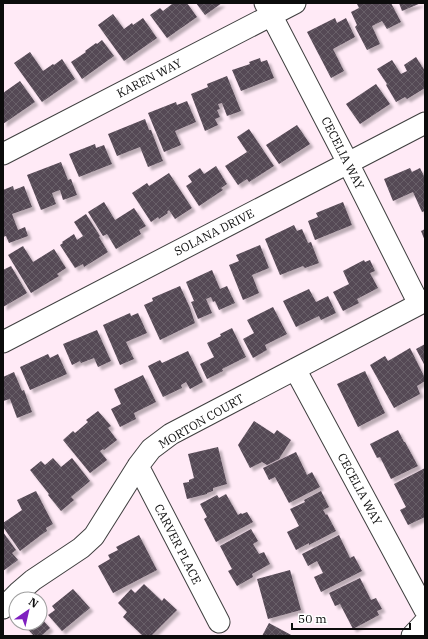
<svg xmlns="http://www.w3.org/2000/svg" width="428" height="639" viewBox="0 0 428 639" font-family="'IBM Plex Serif',serif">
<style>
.building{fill:url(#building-cross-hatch);filter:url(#shadow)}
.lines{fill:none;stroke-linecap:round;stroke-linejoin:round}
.minor-casing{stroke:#3f3f3f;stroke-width:23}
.minor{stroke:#fff;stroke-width:21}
.labels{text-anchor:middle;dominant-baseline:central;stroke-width:4;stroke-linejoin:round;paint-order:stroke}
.street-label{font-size:12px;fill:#0c0c0c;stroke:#fff}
</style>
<defs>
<pattern id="building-cross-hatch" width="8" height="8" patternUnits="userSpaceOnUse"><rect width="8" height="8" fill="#554854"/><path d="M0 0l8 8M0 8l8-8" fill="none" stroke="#685e68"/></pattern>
<filter id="shadow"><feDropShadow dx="3.5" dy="3.5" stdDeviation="1" flood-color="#0004"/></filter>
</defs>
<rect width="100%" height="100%" fill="#ffeaf6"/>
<!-- building -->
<path class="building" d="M171 3H187L197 17 167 38 150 15 160 8 163 11 172 4Z
M196 3H222L205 15Z
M358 3H391L401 22 387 29 382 21 372 26 380 44 367 50 355 27 357 25 351 12 359 8 357 4Z
M399 3H421L402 11Z
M113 14 124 29 132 23 133 25 143 18 157 38 124 61 98 25Z
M335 18 337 23 346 18 355 37 333 49 344 71 331 78 307 32Z
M102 40 114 56 82 79 71 62 86 52 85 51 96 43 97 44Z
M30 52 43 71 53 64 54 65 62 59 75 79 42 102 14 63Z
M416 57 425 71V88L407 99 405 97 396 102 386 85 387 84 377 69 392 60 401 74 407 71 404 65Z
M260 58 261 62 267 60 274 78 241 91 232 70 250 64 249 62Z
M227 76 241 111 227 116 222 103 218 104 220 109 217 110 220 117 215 119 218 125 205 131 191 94 208 87 207 84Z
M20 81 35 102 3 124V93Z
M376 84 390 104 360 124 346 104Z
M187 101 196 122 175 131 181 145 164 152 148 113 176 102 177 105Z
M145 119 149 130H151L163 161 148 167 140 147 117 156 108 134Z
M297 125 310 144 279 164 266 145Z
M249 129 274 166 249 182 247 179 238 185 225 166 247 152 237 137Z
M95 144 96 148 104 145 112 164 79 177 69 154Z
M61 162 68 180 71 179 77 195 63 200 60 190 52 193 56 204 41 210 27 175Z
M216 166 227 184 221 188 223 190 199 206 186 186 192 182 188 176 200 168 204 174Z
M410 168 412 172 420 168 425 178V211L422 212 413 192 393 201 384 179Z
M169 173 192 208 175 219 169 210 167 212 168 213 159 219 158 217 151 222 132 193 147 183 149 186Z
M13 186 14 190 24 186 32 207 12 214 18 230 25 227 28 236 9 243 6 236 3 237V190Z
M104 202 115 220 134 208 146 226 139 230 141 234 116 249 107 234 103 236 88 212Z
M343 202 352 225 315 240 308 221 318 217 316 213Z
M86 214 100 236 99 237 108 252 84 267 83 264 75 268 60 245 63 243 62 242 74 234 77 240 83 236 74 222Z
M294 225 297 231 302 229 308 243 311 242 319 263 305 268 303 266 280 275 265 239Z
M425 229V241L421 231Z
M260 245 269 268 252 275 259 293 243 300 229 265 239 261 236 255Z
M23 246 33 262 54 249 66 268 57 274 59 276 31 293 8 255Z
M364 260 365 262 370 260 375 271 370 273 378 288 357 299 359 303 343 311 333 292 349 284 343 271Z
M11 266 27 293 3 307V270Z
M212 270 220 289 227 286 235 303 219 310 215 301 213 302 211 297 206 299 212 313 198 319 191 302 194 301 186 282Z
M180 286 190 308 195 323 160 340 144 305 153 301 152 298Z
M309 289 316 302 328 296 336 313 321 320 319 316 296 327 283 301Z
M273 307 287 334 265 345 267 350 253 358 243 339 254 333 247 320Z
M130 313 131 316 138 313 147 333 126 342 134 359 120 365 103 325Z
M232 328 246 357 222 369 223 371 207 379 200 364 214 357 207 343 221 336 220 334Z
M97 330 111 361 98 367 94 358 81 363 80 361 72 365 63 344Z
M425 344V366L416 349Z
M410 348 425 378V381L417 386 420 394 394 408 370 365 385 356 388 361Z
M188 351 203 382 190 389 186 382 181 385 182 388 163 397 148 366 160 360 162 363Z
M48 354 50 358 58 354 67 374 30 390 20 367Z
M365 371 385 413 358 427 337 384Z
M14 372 22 391 24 390 32 412 17 418 10 399 3 401V377Z
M143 375 156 402 134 413 136 419 120 427 111 409 121 404 114 389Z
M98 411 111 426 108 428 117 440 104 450 103 449 100 451 107 460 90 473 63 440 73 431 75 433 88 422 86 420Z
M254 421 274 434 277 430 291 440 279 459 267 465 262 462 250 468 238 445Z
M398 430 404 442H405L418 466 391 479 380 457 377 458 370 444Z
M218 447 227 484 213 488V491L207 493V494L187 499 183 483 189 482V480L194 478 188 454Z
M296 452 307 475 312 472 320 487 289 503 275 477 269 480 263 468Z
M53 458 61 467 72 458 90 481 71 497 74 500 61 511 48 495 49 494 30 470 41 461 45 465Z
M425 468V510H424L425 513V517L408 525 400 510 406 507 394 484Z
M36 491 53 524 46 528 47 531 41 535 20 551 3 527V523L22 510 17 500Z
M321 491 329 507 323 510 326 515 327 514 336 531 309 545V543L296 550 287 532 299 526 290 509 305 502 304 500Z
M226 494 238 515 241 513 242 514 247 512 253 522 216 542 204 519 207 517 200 504 217 495 219 498Z
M251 529 258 541 253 544 259 554 264 552 270 564 252 574 253 577 237 586 228 571 232 569 220 546Z
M3 532 16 550 12 553 18 560 3 571Z
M139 535 157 570 113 593 98 566 110 559 108 555 118 550 116 547Z
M339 535 350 558 354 556 362 571 321 592 314 577 323 573 317 561 308 566 302 554Z
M290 570 301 610 268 619 257 579Z
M360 578 371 600 376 598 382 609 377 611 379 615 353 629 340 604 335 606 329 593Z
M144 584 162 601 164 598 177 610 151 636H143L123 617 127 612 118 603 131 589 135 593Z
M73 589 90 608 62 631 48 615 55 610 52 606Z
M40 617 50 628 41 636H34L24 625 26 623H40Z
M269 623 293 636H262Z"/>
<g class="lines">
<defs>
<path id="minor" d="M265 3 348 163 419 304
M3 154 295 3
M3 342 425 123
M295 369 425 610
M138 466 219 622
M3 608 19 592 33 580 81 548 94 536 138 466 151 449 171 434 425 301
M412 636 425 622"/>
</defs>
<!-- minor casing -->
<use href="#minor" class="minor-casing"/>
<!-- minor -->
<use href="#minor" class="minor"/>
</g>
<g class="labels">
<!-- street labels -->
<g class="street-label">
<text transform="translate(149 78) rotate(-27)">KAREN WAY</text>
<text transform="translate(343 153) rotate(63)">CECELIA WAY</text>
<text transform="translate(214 232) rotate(-27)">SOLANA DRIVE</text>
<text transform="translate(201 421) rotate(-30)">MORTON COURT</text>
<text transform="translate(360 489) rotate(62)">CECELIA WAY</text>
<text transform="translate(178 544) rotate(63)">CARVER PLACE</text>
</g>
</g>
<!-- border -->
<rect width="428" height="639" fill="none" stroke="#0c0c0c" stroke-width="8"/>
<!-- north arrow -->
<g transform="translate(28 611) rotate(34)"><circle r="19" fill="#ffffff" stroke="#9e9e9e"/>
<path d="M0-3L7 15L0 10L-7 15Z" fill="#7f20c0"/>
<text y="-6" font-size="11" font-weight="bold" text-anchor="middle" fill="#0c0c0c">N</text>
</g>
<!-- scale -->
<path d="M292 623v6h118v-6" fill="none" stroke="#0c0c0c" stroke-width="2"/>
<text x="298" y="623" font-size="12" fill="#0c0c0c" stroke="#ffffff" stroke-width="3" paint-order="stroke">50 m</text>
</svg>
